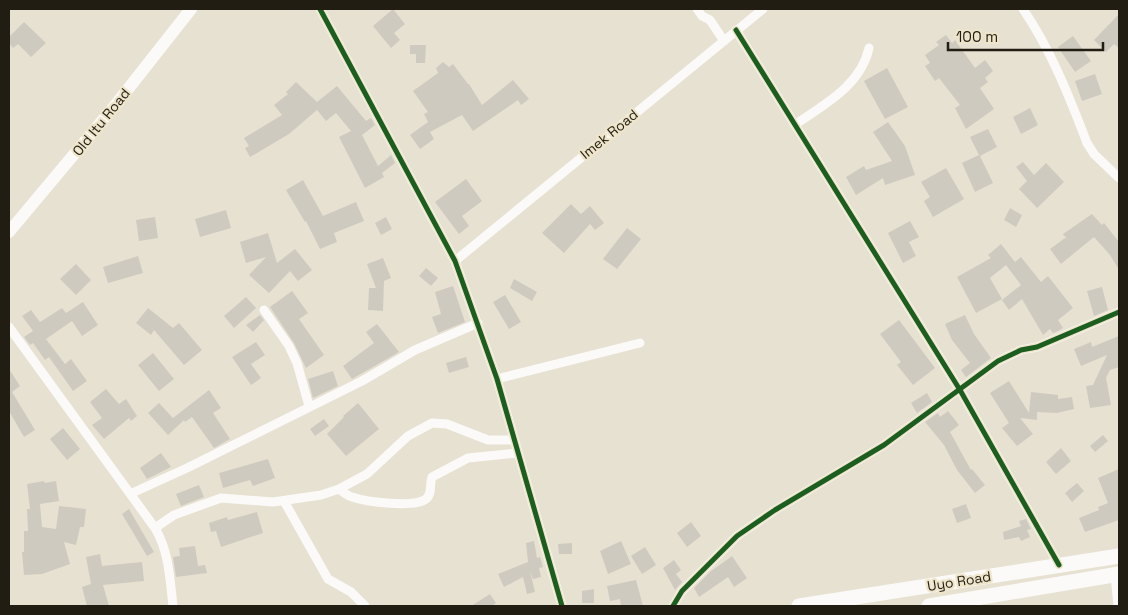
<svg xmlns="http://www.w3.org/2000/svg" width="1128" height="615" viewBox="0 0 1128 615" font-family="'Space Grotesk',sans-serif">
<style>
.building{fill:#cfcabf}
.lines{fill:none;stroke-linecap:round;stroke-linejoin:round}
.street{stroke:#fbfaf8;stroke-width:9}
.secondary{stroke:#fbfaf8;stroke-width:12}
.highway{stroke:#fbfaf8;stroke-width:15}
.cycleway-casing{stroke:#efe5ca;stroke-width:8}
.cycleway{stroke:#1b5e20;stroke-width:5}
.labels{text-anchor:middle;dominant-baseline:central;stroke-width:4.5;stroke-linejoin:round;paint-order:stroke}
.street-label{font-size:14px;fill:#211d13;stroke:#efe5ca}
</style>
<rect width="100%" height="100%" fill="#e7e1d2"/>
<!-- building -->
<path class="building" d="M393 9 405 24 394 33 400 40 391 48 373 26Z
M1119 14V48L1114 44 1106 52 1094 40Z
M24 22 46 43 31 57 18 44 13 48 9 43V37Z
M946 35 952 43 955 40 975 68 985 60 993 71 985 78 988 82 980 88 994 109 966 129 955 108 960 105 939 78 935 81 925 66 930 63 925 55 939 45 936 42Z
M1073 36 1091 61 1075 72 1058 47Z
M410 45H426L425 63H416V54H410Z
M443 62 449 67 453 64 468 84H469L482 105 513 80 529 99 521 105 518 100 473 131 462 115 430 132 434 139 420 149 410 135 428 122 424 114 428 112 413 91 438 73 436 68Z
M887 68 908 107 885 119 864 81Z
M1095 74 1102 94 1082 101 1075 81Z
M296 82 317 102 337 86 366 121 371 118 375 125 362 135 378 166 391 155 395 163 382 173 384 177 365 188 339 137 351 131 336 113 326 121 317 110 289 134 250 157 245 148 249 146 244 138 282 115 274 105 288 94 286 92Z
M1030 108 1038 125 1021 134 1013 117Z
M888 122 905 146 915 175 885 185 883 178 856 195 846 177 864 166 866 170 892 161 873 132Z
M988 129 997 147 980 156 993 183 975 192 962 163 979 155 970 137Z
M1023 162 1034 175 1046 163 1064 182 1037 208 1019 189 1027 181 1016 167Z
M946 168 964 199 933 217 924 201 930 197 921 182Z
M466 179 482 201 462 216 469 226 459 234 435 202Z
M303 180 323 216 356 202 364 221 334 233 337 242 320 249 306 221 305 222 286 190Z
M571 204 581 214 590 206 604 223 595 230 590 224 564 253 542 233Z
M1010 208 1022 215 1016 227 1004 220Z
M226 210 231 228 200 237 195 219Z
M1092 214 1102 225 1104 223 1119 242V270L1110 255 1094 237 1061 264 1050 249 1065 238 1067 239 1063 234Z
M155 217 158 238 139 241 136 220Z
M386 217 392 229 381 235 375 223Z
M910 221 919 237 909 242 916 256 903 263 888 233Z
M627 228 641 239 617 269 603 259Z
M268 233 277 263 295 249 312 270 298 281 290 271 269 293 249 275 266 257 246 263 240 242Z
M1001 244 1015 262 1021 257 1041 282 1048 276 1073 308 1058 320 1063 328 1058 331 1053 333 1050 329 1043 335 1022 299 1009 310 1002 300 1021 285 1006 265 990 278 1002 299 976 313 957 277 991 258 988 255Z
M138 256 143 273 108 283 103 267Z
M383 258 391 278 384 281 383 311 368 310 369 288H376L367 264Z
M76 264 91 280 76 295 60 279Z
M426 268 438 278 431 286 419 276Z
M514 279 537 292 532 301 510 288Z
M453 286 465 322 438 333 432 317 441 314 435 292Z
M1102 287 1108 310 1094 316 1087 291Z
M292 291 308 313 299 319 324 355 306 368 294 343 270 307Z
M505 295 521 322 509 329 493 302Z
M246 297 256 308 234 328 224 316Z
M83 302 98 325 82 336 72 321 46 339 65 364 71 359 87 381 73 391 49 357 45 360 33 343 30 345 24 337 33 331 22 316 31 310 40 322 62 308 66 313Z
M148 308 173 328 179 323 202 350 184 365 154 330 151 335 136 323Z
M260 315 264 320 253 332 246 325Z
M965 315 974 334 991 358 966 377 961 370 970 363 952 340 945 324Z
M899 320 935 368 913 385 897 365 901 362 880 334Z
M377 324 399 352 352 379 343 366 374 343 366 332Z
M1119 336V367L1110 370 1106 378 1111 405 1090 408 1086 386 1093 385 1107 355 1081 366 1074 349 1091 342 1092 347Z
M256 342 265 355 251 364 261 378 251 385 232 357Z
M153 353 174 379 159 391 138 365Z
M466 357 469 367 449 373 446 363Z
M9 369 20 386 12 392 35 430 24 437 9 411Z
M333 371 338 386 313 398 308 379Z
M1009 381 1029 413 1031 392 1058 395V399L1072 397 1074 409 1057 413 1037 412V420L1020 418 1033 434 1017 446 1002 428 1009 423 990 393Z
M106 389 119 404 126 399 137 416 131 421 129 418 104 439 92 425 102 418 90 402Z
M209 390 221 408 213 413 230 439 214 448 192 417 185 422 184 420 168 435 148 413 159 403 173 418Z
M927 393 932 402 917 413 911 403Z
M358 403 379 429 346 456 327 434 344 417 343 416Z
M948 411 959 425 950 432 971 470 972 469 985 485 975 493 957 470 944 445 925 422 938 413 940 417Z
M324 419 329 426 315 436 310 429Z
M63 428 80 449 67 460 50 439Z
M1103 435 1108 441 1095 452 1090 446Z
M1061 448 1071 461 1056 474 1046 462Z
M161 453 171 467 147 479 140 468Z
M268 459 275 478 253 486 250 480 223 488 219 473Z
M1119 469V520L1085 532 1079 518 1099 510 1098 507 1108 503 1098 478Z
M44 481 45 483 56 481 59 501 40 504 42 527 56 529 59 506 86 509 84 527H80L76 545 64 542 70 564 42 574 24 575 22 552H24V531H28L27 509H30L27 484Z
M1077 483 1084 491 1072 502 1065 493Z
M199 485 204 497 181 506 176 494Z
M966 504 971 518 957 523 952 509Z
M129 509 154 552 147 556 122 514Z
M257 512 263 533 221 547 216 531 211 532 209 523 227 517 228 520Z
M1026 519 1031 529 1027 530 1030 537 1021 541 1019 537 1004 540 1003 532 1021 526 1019 521Z
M691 522 701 536 687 547 677 533Z
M534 541 537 558 540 557 543 567 539 568 541 577 533 579 530 571 535 592 527 594 523 577 504 587 498 574 528 562 526 543Z
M621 541 631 564 608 574 600 551Z
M572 543V554H559L558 544Z
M195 546 198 566 205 565 207 573 176 577 173 557 180 556 179 548Z
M645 547 656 565 642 574 631 556Z
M100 554 102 566 142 562 144 581 103 585 109 606H87L82 587 91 584 86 557Z
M732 556 747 578 734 587 728 577 699 597 694 588 710 572Z
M674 560 681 570 676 574 682 582 675 590 663 568Z
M636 580 643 606H621L620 599 610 601 607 586Z
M594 589V603H582V591Z
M490 594 496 603 492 606H471Z"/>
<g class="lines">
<!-- street -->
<path class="street" d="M320 9 455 261 497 379 562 606
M697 9 702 16 710 20 724 41
M1023 9C1051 50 1069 96 1087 143L1094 154 1119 178
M736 30 960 390 1059 565
M796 124C825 104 861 85 869 48
M455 261 763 9
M264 310 289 346 297 363 309 406
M9 327 155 528C169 551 170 580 173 606
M497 379 640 343
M339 489C343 492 348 496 352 497 366 502 415 508 426 499 433 493 429 485 432 477L468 458 517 453
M130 494 187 468 362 381 415 350 478 323
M284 501 328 579 351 592 365 606
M155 528 174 515 221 498 273 502 321 495 339 489 367 474 408 436 432 423 447 424 488 440H513
M1115 575 1118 606
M673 606 682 591 737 536 775 510 884 445 998 361 1021 350 1037 347 1119 312"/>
<!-- secondary -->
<path class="secondary" d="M9 232 117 103 191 9"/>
<!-- highway -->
<path class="highway" d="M799 606 1119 556
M929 606 1119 574"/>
<defs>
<path id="cycleway" d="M320 9 455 261 497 379 562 606
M736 30 960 390 1059 565
M673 606 682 591 737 536 775 510 884 445 998 361 1021 350 1037 347 1119 312"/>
</defs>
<!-- cycleway casing -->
<use href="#cycleway" class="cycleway-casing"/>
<!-- cycleway -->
<use href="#cycleway" class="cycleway"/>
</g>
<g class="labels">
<!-- street labels -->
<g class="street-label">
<text transform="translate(101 122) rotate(-51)">Old Itu Road</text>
<text transform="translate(609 134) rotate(-39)">Imek Road</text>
<text transform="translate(959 581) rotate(-9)">Uyo Road</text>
</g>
</g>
<!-- border -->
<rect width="1128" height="615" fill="none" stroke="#211d13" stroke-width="20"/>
<!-- scale -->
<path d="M948 42v8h155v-8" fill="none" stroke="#211d13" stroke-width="2.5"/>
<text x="956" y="42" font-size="15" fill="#211d13" stroke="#efe5ca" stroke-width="4" paint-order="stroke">100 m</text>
</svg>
